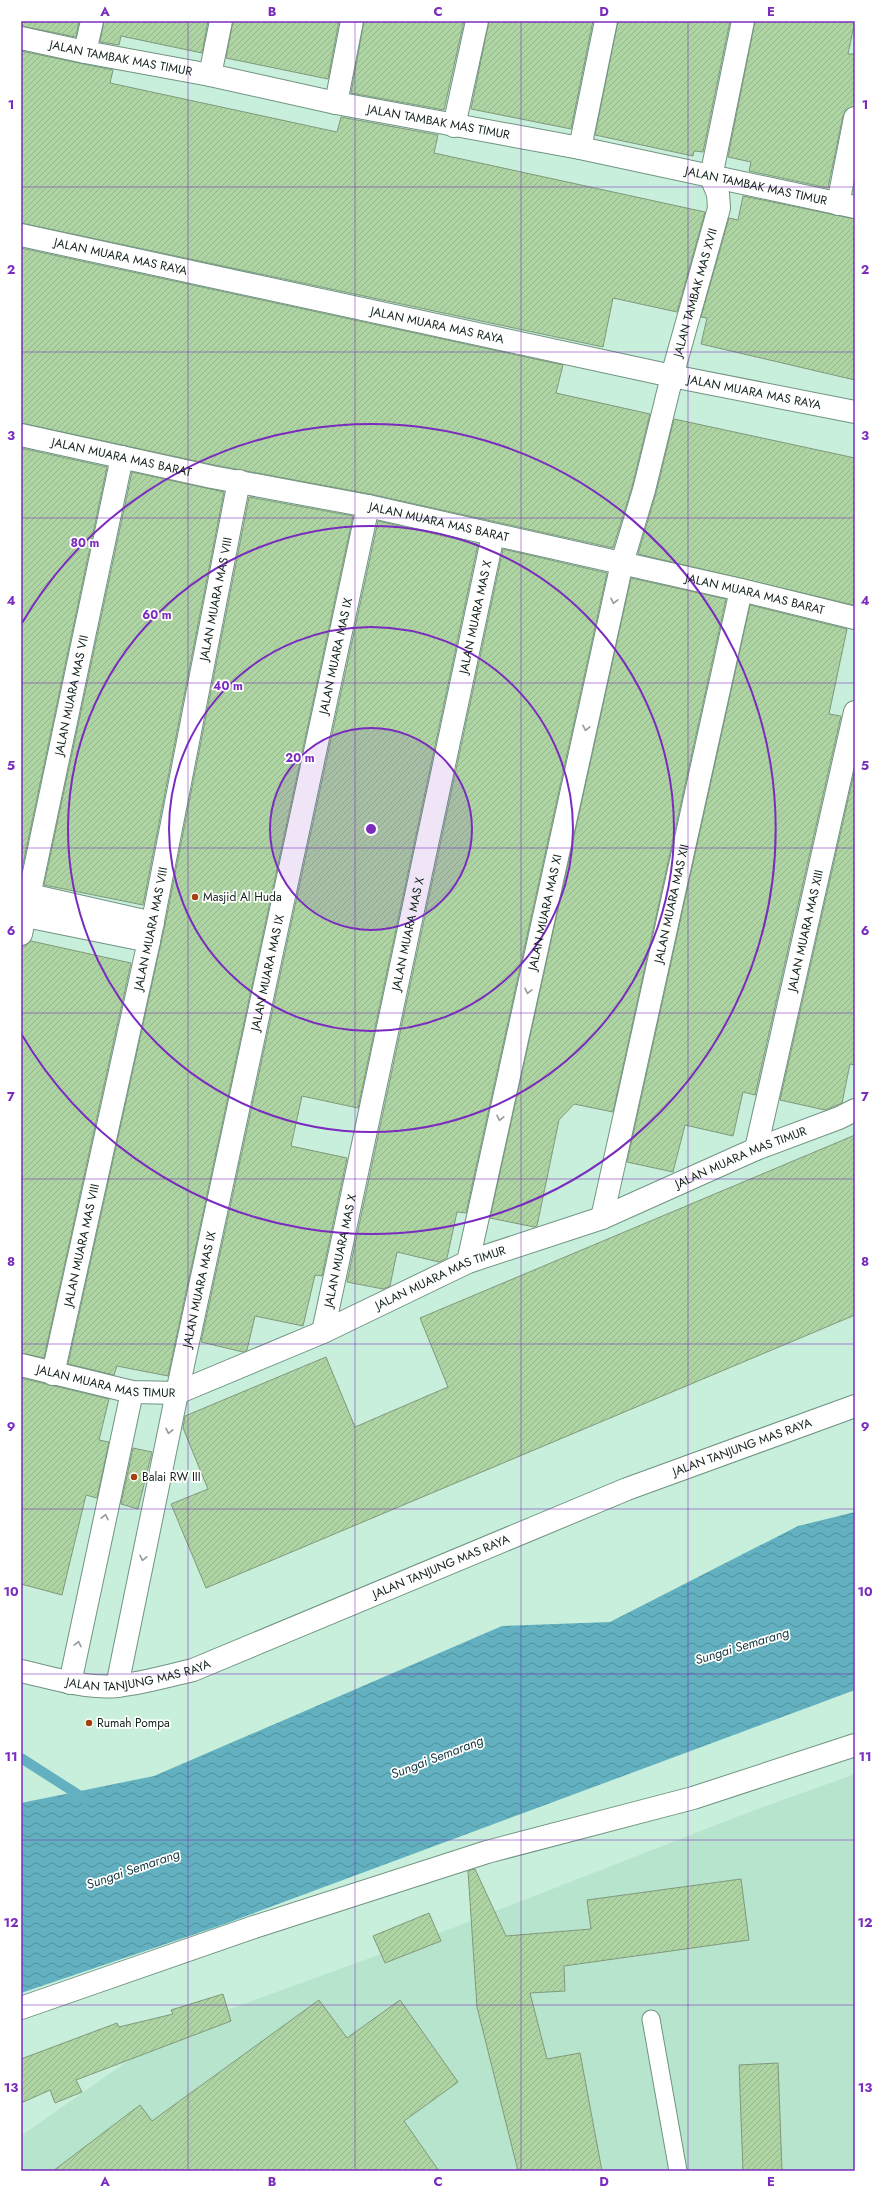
<svg xmlns="http://www.w3.org/2000/svg" width="876" height="2192" viewBox="0 0 876 2192" font-family="Jost,sans-serif">
<style>
.built{fill:#b7e4cd}
.water{fill:url(#water-waves)}
.lines{fill:none;stroke-linecap:round;stroke-linejoin:round}
.stream{stroke:#63b1c0;stroke-width:10}
.building{fill:url(#building-hatch);stroke:#82987c}
.lane-casing{stroke:#709482;stroke-width:19}
.street-casing{stroke:#709482;stroke-width:24}
.secondary-casing{stroke:#709482;stroke-width:24}
.lane{stroke:#fff;stroke-width:17}
.street{stroke:#fff;stroke-width:22}
.secondary{stroke:#fff;stroke-width:22}
.oneway{stroke:#949b98}
.grid{fill:none;stroke:#7b2cbf;stroke-width:1;stroke-opacity:0.55}
.ring{fill:none;stroke:#7b2cbf;stroke-width:2}
.poi-dot{fill:#a5400f;stroke:#fff;stroke-width:1.5}
.labels{text-anchor:middle;dominant-baseline:central;stroke-width:3.5;stroke-linejoin:round;paint-order:stroke}
.street-label{font-size:12px;fill:#12211a;stroke:#fff}
.poi-label{font-size:12px;fill:#12211a;stroke:#fff;text-anchor:start}
.water-label{font-size:13px;font-style:italic;fill:#11373e;stroke:#fff}
.centre{fill:#7b2cbf;stroke:#fff;stroke-width:2}
.ring-label{font-size:12px;text-anchor:middle;font-weight:bold;fill:#7b2cbf;stroke:#fff;stroke-width:3.5;stroke-linejoin:round;paint-order:stroke}
.neatline{fill:none;stroke:#7b2cbf;stroke-width:1.5}
.grid-label{font-size:13px;text-anchor:middle;font-weight:bold;fill:#7b2cbf}
</style>
<defs>
<pattern id="water-waves" width="16" height="10" patternUnits="userSpaceOnUse"><rect width="16" height="10" fill="#63b1c0"/><path d="M0 5q4-4 8 0t8 0" fill="none" stroke="#50909b"/></pattern>
<pattern id="building-hatch" width="6" height="6" patternUnits="userSpaceOnUse"><rect width="6" height="6" fill="#add4a2"/><path d="M-1 1l2-2M0 6l6-6M5 7l2-2" fill="none" stroke="#94b68b"/></pattern>
</defs>
<rect width="100%" height="100%" fill="#c8efdb"/>
<!-- built -->
<path class="built" d="M855 1774V2171H21V2136L172 2030 450 1929 747 1813Z"/>
<!-- water -->
<path class="water" d="M855 1512V1690L222 1925 21 1993V1803L154 1776 502 1626 610 1622 798 1526Z"/>
<g class="lines">
<!-- stream -->
<path class="stream" d="M21 1758 85 1799"/>
</g>
<!-- building -->
<path class="building" d="M21 21H79L76 37 21 26Z
M104 21H208L202 53 121 36 119 45 100 42Z
M233 21H339L328 79 226 58Z
M364 21H464L444 110 351 93Z
M489 21H593L571 129 471 109Z
M618 21H730L703 152 694 151 693 156 595 135Z
M755 21H855L848 54H855V106L846 110 843 116 828 188 749 171 751 162 728 157Z
M21 51 113 70 110 83 337 132 341 117 438 135 434 153 705 212 677 312 613 298 603 347 21 223Z
M743 196 855 219V380L701 344 707 318 701 317 729 218 738 220Z
M21 248 563 365 556 393 650 414 632 487 613 548 370 494 214 465 21 423Z
M674 419 855 458V594L853 605 638 554 656 493Z
M21 448 107 467 21 874Z
M132 472 224 492 143 905 44 885Z
M249 497 353 516 168 1376 117 1366 114 1375 68 1364 165 925Z
M378 521 478 544 358 1108 302 1096 291 1146 347 1158 322 1276 315 1275 303 1326 255 1316 247 1350 243 1352 201 1342Z
M503 549 607 573 466 1213 457 1212 447 1258 439 1262 397 1252 390 1286 383 1289 347 1282Z
M631 578 726 599 613 1112 574 1104 559 1120 537 1226 534 1227 490 1218Z
M750 605 847 629 829 714 841 716 755 1095 743 1092 733 1136 685 1125 673 1172 627 1162Z
M855 769V1065L850 1064 842 1103 825 1110 780 1100Z
M31 941 131 963 44 1358 21 1353V946H25Z
M855 1135V1315L206 1588 171 1504 208 1489 183 1428 185 1416 326 1357 355 1427 448 1387 420 1318Z
M21 1378 109 1399 99 1440 109 1442 97 1498 86 1495 62 1595 21 1584Z
M133 1448 152 1452 138 1509 121 1504Z
M475 1869 506 1936 591 1929 587 1900 741 1879 749 1940 564 1966 565 1991 530 1993 547 2059 580 2053 602 2171H518L477 2007 468 1871Z
M429 1913 441 1941 385 1963 373 1936Z
M223 1994 231 2021 76 2080 82 2092 55 2103 50 2090 21 2103V2059L117 2023 119 2027 173 2014 171 2010Z
M319 2000 347 2038 400 2000 458 2082 404 2121 439 2171H53L140 2105 152 2121Z
M778 2063 782 2171H743L739 2065Z"/>
<g class="lines">
<defs>
<path id="lane" d="M651 2019 678 2171"/>
<g id="street">
<path id="s1" d="M21 38 85 52 210 75 336 103 580 148 855 207"/>
<path d="M85 52 92 21"/>
<path d="M210 75 221 21"/>
<path d="M336 103 352 21"/>
<path d="M454 126 477 21"/>
<path d="M580 148 606 21"/>
<path d="M838 204 855 118"/>
<path id="s2" d="M21 235 672 376 855 412"/>
<path id="s3" d="M21 435 212 477 368 506 741 590 855 618"/>
<path d="M21 893 153 923"/>
<path d="M21 915 149 941"/>
<path id="s4" d="M21 934 122 457"/>
<path id="s5" d="M756 1149 855 712"/>
<path id="s6" d="M602 1218 741 590"/>
<path id="s7" d="M468 1262 622 563 644 490 672 376 719 208 718 194 711 177 743 21"/>
<path id="s8" d="M323 1332 493 535"/>
<path id="s9" d="M21 1365 132 1392 177 1393 323 1332 468 1262 602 1218 756 1149 839 1118 855 1110"/>
<path id="s10" d="M53 1374 149 941 239 481"/>
<path d="M70 1683 132 1392"/>
<path id="s11" d="M117 1686 177 1393 368 506"/>
<path d="M21 2008 254 1927 487 1852 693 1798 855 1745"/>
</g>
<g id="secondary">
<path id="s12" d="M21 1671C52 1678 86 1689 118 1686 143 1683 168 1676 193 1670L627 1489 855 1406"/>
</g>
</defs>
<!-- lane casing -->
<use href="#lane" class="lane-casing"/>
<!-- street casing -->
<use href="#street" class="street-casing"/>
<!-- secondary casing -->
<use href="#secondary" class="secondary-casing"/>
<!-- lane -->
<use href="#lane" class="lane"/>
<!-- street -->
<use href="#street" class="street"/>
<!-- secondary -->
<use href="#secondary" class="secondary"/>
</g>
<!-- one-way arrows -->
<defs><path id="oneway-chevron" d="M-2-3.5L2.5 0L-2 3.5" fill="none" stroke-width="1.6" stroke-linecap="round" stroke-linejoin="round"/></defs>
<g class="oneway">
<use href="#oneway-chevron" transform="translate(614 601) rotate(102)"/>
<use href="#oneway-chevron" transform="translate(586 728) rotate(102)"/>
<use href="#oneway-chevron" transform="translate(528 991) rotate(102)"/>
<use href="#oneway-chevron" transform="translate(500 1118) rotate(102)"/>
<use href="#oneway-chevron" transform="translate(169 1431) rotate(102)"/>
<use href="#oneway-chevron" transform="translate(105 1517) rotate(-78)"/>
<use href="#oneway-chevron" transform="translate(143 1558) rotate(102)"/>
<use href="#oneway-chevron" transform="translate(78 1644) rotate(-78)"/>
</g>
<!-- grid -->
<path class="grid" d="M188 21V2171M355 21V2171M521 21V2171M688 21V2171M21 187H855M21 352H855M21 518H855M21 683H855M21 848H855M21 1013H855M21 1179H855M21 1344H855M21 1509H855M21 1674H855M21 1840H855M21 2005H855"/>
<!-- distance rings -->
<circle cx="371" cy="829" r="101" fill="#7b2cbf" fill-opacity=".12"/>
<g class="ring">
<circle cx="371" cy="829" r="101"/>
<circle cx="371" cy="829" r="202"/>
<circle cx="371" cy="829" r="303"/>
<path d="M22 623A405 405 0 1 1 22 1035"/>
</g>
<!-- markers -->
<g class="poi-dot">
<circle cx="195" cy="897" r="4"/>
<circle cx="134" cy="1477" r="4"/>
<circle cx="89" cy="1723" r="4"/>
</g>
<g class="labels">
<!-- street labels -->
<g class="street-label">
<text stroke="none"><textPath href="#s1" startOffset="102">JALAN TAMBAK MAS TIMUR</textPath></text>
<text stroke="none"><textPath href="#s1" startOffset="426">JALAN TAMBAK MAS TIMUR</textPath></text>
<text stroke="none"><textPath href="#s1" startOffset="750">JALAN TAMBAK MAS TIMUR</textPath></text>
<text stroke="none"><textPath href="#s2" startOffset="102">JALAN MUARA MAS RAYA</textPath></text>
<text stroke="none"><textPath href="#s7" startOffset="996">JALAN TAMBAK MAS XVII</textPath></text>
<text stroke="none"><textPath href="#s2" startOffset="426">JALAN MUARA MAS RAYA</textPath></text>
<text stroke="none"><textPath href="#s2" startOffset="750">JALAN MUARA MAS RAYA</textPath></text>
<text stroke="none"><textPath href="#s3" startOffset="103">JALAN MUARA MAS BARAT</textPath></text>
<text stroke="none"><textPath href="#s3" startOffset="427">JALAN MUARA MAS BARAT</textPath></text>
<text stroke="none"><textPath href="#s3" startOffset="751">JALAN MUARA MAS BARAT</textPath></text>
<text stroke="none"><textPath href="#s10" startOffset="792">JALAN MUARA MAS VIII</textPath></text>
<text stroke="none"><textPath href="#s8" startOffset="731">JALAN MUARA MAS X</textPath></text>
<text stroke="none"><textPath href="#s11" startOffset="1053">JALAN MUARA MAS IX</textPath></text>
<text stroke="none"><textPath href="#s4" startOffset="244">JALAN MUARA MAS VII</textPath></text>
<text stroke="none"><textPath href="#s6" startOffset="322">JALAN MUARA MAS XII</textPath></text>
<text stroke="none"><textPath href="#s7" startOffset="358">JALAN MUARA MAS XI</textPath></text>
<text stroke="none"><textPath href="#s10" startOffset="456">JALAN MUARA MAS VIII</textPath></text>
<text stroke="none"><textPath href="#s5" startOffset="224">JALAN MUARA MAS XIII</textPath></text>
<text stroke="none"><textPath href="#s8" startOffset="407">JALAN MUARA MAS X</textPath></text>
<text stroke="none"><textPath href="#s11" startOffset="729">JALAN MUARA MAS IX</textPath></text>
<text stroke="none"><textPath href="#s9" startOffset="771">JALAN MUARA MAS TIMUR</textPath></text>
<text stroke="none"><textPath href="#s10" startOffset="132">JALAN MUARA MAS VIII</textPath></text>
<text stroke="none"><textPath href="#s8" startOffset="83">JALAN MUARA MAS X</textPath></text>
<text stroke="none"><textPath href="#s9" startOffset="447">JALAN MUARA MAS TIMUR</textPath></text>
<text stroke="none"><textPath href="#s11" startOffset="405">JALAN MUARA MAS IX</textPath></text>
<text stroke="none"><textPath href="#s9" startOffset="87">JALAN MUARA MAS TIMUR</textPath></text>
<text stroke="none"><textPath href="#s12" startOffset="768">JALAN TANJUNG MAS RAYA</textPath></text>
<text stroke="none"><textPath href="#s12" startOffset="444">JALAN TANJUNG MAS RAYA</textPath></text>
<text stroke="none"><textPath href="#s12" startOffset="120">JALAN TANJUNG MAS RAYA</textPath></text>
</g>
<!-- poi labels -->
<g class="poi-label">
<text x="203" y="897">Masjid Al Huda</text>
<text x="142" y="1477">Balai RW III</text>
<text x="97" y="1723">Rumah Pompa</text>
</g>
<!-- water labels -->
<g class="water-label">
<text transform="translate(742 1646) rotate(-17)">Sungai Semarang</text>
<text transform="translate(437 1757) rotate(-21)">Sungai Semarang</text>
<text transform="translate(133 1869) rotate(-19)">Sungai Semarang</text>
</g>
</g>
<circle cx="371" cy="829" r="6" class="centre"/>
<g class="ring-label">
<text x="85" y="547">80 m</text>
<text x="157" y="619">60 m</text>
<text x="228" y="690">40 m</text>
<text x="300" y="762">20 m</text>
</g>
<!-- border -->
<rect width="876" height="2192" fill="none" stroke="#ffffff" stroke-width="44"/>
<rect x="22" y="22" width="832" height="2148" class="neatline"/>
<g class="grid-label">
<text x="105" y="16">A</text>
<text x="272" y="16">B</text>
<text x="438" y="16">C</text>
<text x="604" y="16">D</text>
<text x="771" y="16">E</text>
<text x="11" y="109">1</text>
<text x="865" y="109">1</text>
<text x="11" y="274">2</text>
<text x="865" y="274">2</text>
<text x="11" y="440">3</text>
<text x="865" y="440">3</text>
<text x="11" y="605">4</text>
<text x="865" y="605">4</text>
<text x="11" y="770">5</text>
<text x="865" y="770">5</text>
<text x="11" y="935">6</text>
<text x="865" y="935">6</text>
<text x="11" y="1101">7</text>
<text x="865" y="1101">7</text>
<text x="11" y="1266">8</text>
<text x="865" y="1266">8</text>
<text x="11" y="1431">9</text>
<text x="865" y="1431">9</text>
<text x="11" y="1596">10</text>
<text x="865" y="1596">10</text>
<text x="11" y="1761">11</text>
<text x="865" y="1761">11</text>
<text x="11" y="1927">12</text>
<text x="865" y="1927">12</text>
<text x="11" y="2092">13</text>
<text x="865" y="2092">13</text>
<text x="105" y="2186">A</text>
<text x="272" y="2186">B</text>
<text x="438" y="2186">C</text>
<text x="604" y="2186">D</text>
<text x="771" y="2186">E</text>
</g>
</svg>
